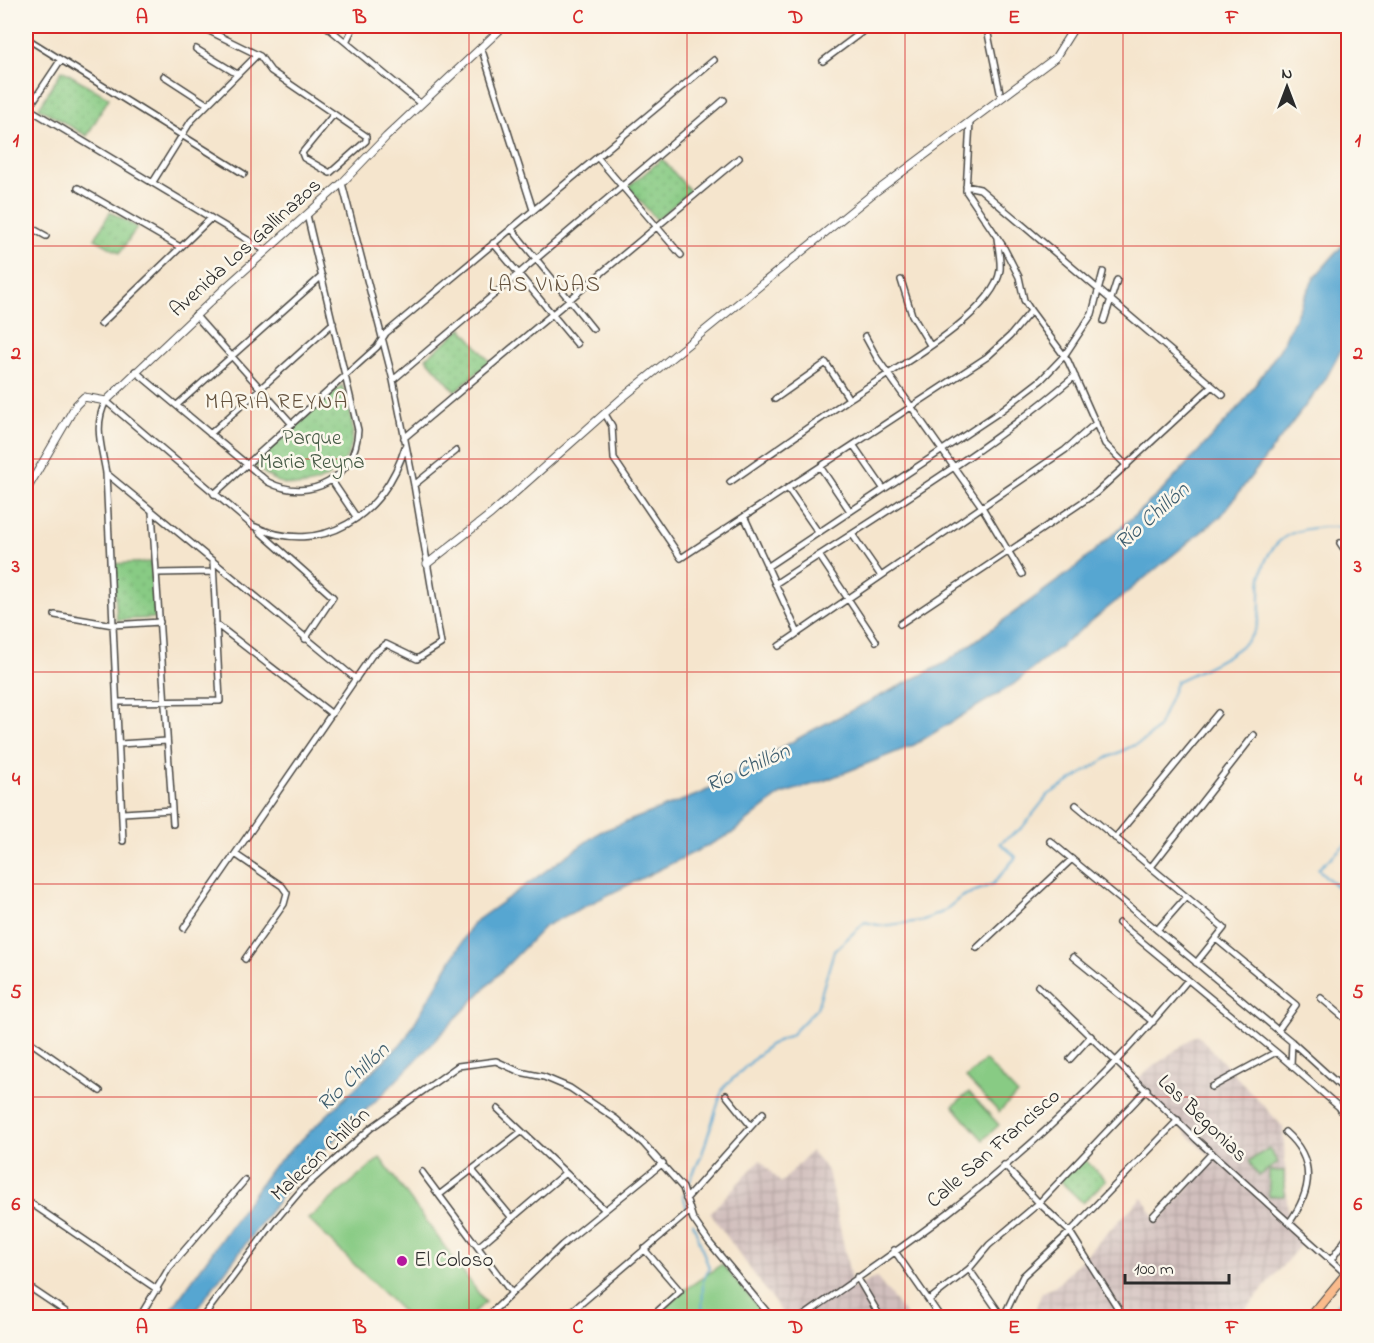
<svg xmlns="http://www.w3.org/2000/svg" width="1374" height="1343" viewBox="0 0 1374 1343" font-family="'Indie Flower',sans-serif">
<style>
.industrial{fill:url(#industrial-grid)}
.green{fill:url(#green-dots);stroke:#5a7b58;stroke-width:1.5}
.pitch{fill:#88cb84;stroke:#5a7b58;stroke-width:1.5}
.water{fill:#56a6d1;stroke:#40687e;stroke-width:1.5}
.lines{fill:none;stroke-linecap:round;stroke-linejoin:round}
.stream{stroke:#56a6d1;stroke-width:2}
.minor-casing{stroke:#494743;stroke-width:8}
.tertiary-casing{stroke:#494743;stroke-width:9}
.primary-casing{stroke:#494743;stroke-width:11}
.minor{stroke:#fff;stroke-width:5}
.tertiary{stroke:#fff;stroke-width:7}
.primary{stroke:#fabb8c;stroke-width:9}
.grid{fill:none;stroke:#d62828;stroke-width:1.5;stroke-opacity:0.55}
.poi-dot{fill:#b5179e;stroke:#fbf7ec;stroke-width:2}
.labels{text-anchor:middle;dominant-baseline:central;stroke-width:5;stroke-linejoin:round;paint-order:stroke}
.street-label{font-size:21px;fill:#2b2b2b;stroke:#fbf7ec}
.park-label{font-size:21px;fill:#475b46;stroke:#fbf7ec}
.poi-label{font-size:21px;fill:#2b2b2b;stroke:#fbf7ec;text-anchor:start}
.neighbourhood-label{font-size:22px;letter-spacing:1.5px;fill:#65533f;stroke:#fbf7ec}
.water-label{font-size:22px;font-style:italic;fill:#3c5c6d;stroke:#fbf7ec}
.neatline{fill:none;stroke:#d62828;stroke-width:2}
.grid-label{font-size:20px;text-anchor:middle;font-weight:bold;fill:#d62828}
</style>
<defs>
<pattern id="industrial-grid" width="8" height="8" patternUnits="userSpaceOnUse" patternTransform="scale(1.5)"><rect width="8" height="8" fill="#d1bfbd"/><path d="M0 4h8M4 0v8" fill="none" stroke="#b4a4a3"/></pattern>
<pattern id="green-dots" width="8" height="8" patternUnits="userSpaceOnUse" patternTransform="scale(1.5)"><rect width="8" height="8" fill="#88cb84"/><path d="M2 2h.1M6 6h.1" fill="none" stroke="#76ae72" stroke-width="1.8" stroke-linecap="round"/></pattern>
</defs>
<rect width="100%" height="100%" fill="#fbf7ec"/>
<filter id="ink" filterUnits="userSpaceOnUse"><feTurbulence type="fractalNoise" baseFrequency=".0167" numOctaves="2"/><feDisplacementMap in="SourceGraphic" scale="12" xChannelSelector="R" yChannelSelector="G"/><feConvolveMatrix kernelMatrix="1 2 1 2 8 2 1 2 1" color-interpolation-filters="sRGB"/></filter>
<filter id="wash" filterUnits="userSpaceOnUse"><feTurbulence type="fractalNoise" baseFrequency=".008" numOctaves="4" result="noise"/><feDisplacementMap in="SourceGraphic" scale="24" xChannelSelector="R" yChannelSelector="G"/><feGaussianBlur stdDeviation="1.35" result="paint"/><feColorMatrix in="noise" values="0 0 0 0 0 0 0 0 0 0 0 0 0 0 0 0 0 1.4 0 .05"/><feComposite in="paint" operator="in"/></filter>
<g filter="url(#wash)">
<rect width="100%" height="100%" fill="#f5e5cd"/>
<!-- industrial -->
<path class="industrial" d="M1197 1034 1283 1127 1288 1216 1303 1242 1239 1317H1232L1226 1311 1220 1318H1032L1042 1292 1056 1286 1142 1197 1158 1222 1213 1160 1134 1081Z
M811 1151 828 1171 853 1289 876 1277 908 1317H785L710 1213 760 1160 781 1183Z"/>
<!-- green -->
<path class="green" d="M62 70 109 98 87 136 39 108Z
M662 159 690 191 657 220 628 187Z
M110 212 137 227 120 253 95 239Z
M462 328 490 362 455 391 426 358Z
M342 385C347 402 355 422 352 440 348 471 314 492 285 484 272 481 263 472 253 464Z
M151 562 155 618 117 620 113 564Z
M1082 1157 1106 1180 1083 1203 1059 1180Z"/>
<!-- pitch -->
<path class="pitch" d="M985 1060 1017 1094 999 1112 966 1078Z
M969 1092 999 1125 983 1140 953 1106Z
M1269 1148 1278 1163 1258 1176 1249 1161Z
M380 1158 485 1302 470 1317H408L308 1219Z
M1269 1171H1284V1196H1269Z
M722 1264 767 1317H655L686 1289Z"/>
<!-- water -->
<path class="water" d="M1348 239V337L1325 380 1221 516 1014 684 914 745 821 782 781 794 731 834 545 926 386 1091 297 1175 191 1317H166L271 1169 404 1041 473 923 600 832 702 793 813 730 945 663 1075 568 1162 491 1241 405 1280 349 1314 278Z"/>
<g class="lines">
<!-- stream -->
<path class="stream" d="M1348 842 1318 869 1348 897
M686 1189 702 1154 723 1088 769 1045 791 1035 817 1008 834 951 865 922 882 926 921 921 943 912 961 897 993 884 1016 857 1000 843 1022 828 1048 795 1107 758 1145 740 1158 728 1177 681C1198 671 1242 653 1254 632 1265 612 1256 589 1263 568 1275 528 1309 526 1345 527L1348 523
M683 1194 687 1209
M693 1223 709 1268 703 1281 702 1318
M1326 1318 1348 1293"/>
</g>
</g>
<g filter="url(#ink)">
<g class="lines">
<defs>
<path id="minor" d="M199 26 260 56 271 71 366 136V141L330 173 304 158 302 153 334 114
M326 26 421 104
M992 26 987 29 1001 97
M26 38 244 174
M346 42 354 26
M481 47 533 210
M196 49 237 74
M823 61 870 26
M164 76 207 104
M26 107 266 251
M28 109 60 61
M970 122 966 191 1003 246 1019 277 1024 300 1031 311 1068 361 1105 444 1127 466
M597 157 681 255
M153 182 191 121 257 55
M966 186 980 189 1223 395
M78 188 180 247
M26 201 28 202
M26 225 46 236
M511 228 593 329
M493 243 577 344
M901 280 912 315 930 345
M195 315 292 424
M1104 321 1117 280
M101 324 211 218
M865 336 877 358 982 507 1022 574
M135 371 268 482C311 504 356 477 358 430L307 215
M393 380 724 100
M849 399C887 373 994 316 1000 270 1001 260 998 247 997 238
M177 405 322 276
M605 414 612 426 614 459 681 558 987 357 1010 336 1031 311
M210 434 333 323
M404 438 739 158
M854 446 883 488
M821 468 850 511
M106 473 356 679
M332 481 357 518
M730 482 849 399 826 363 775 399
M414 485 456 451
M789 490 818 532
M214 494 377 347 386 333 714 60
M152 512 173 824
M745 518 798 633
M259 531 333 597 305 639
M852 534 881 576
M1340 543 1348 555
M819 555 876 641
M767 567 998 413 1041 380 1064 356 1092 314 1103 272
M156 573 213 572
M775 584C876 517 982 455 1075 376
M55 615 113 625 160 622
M216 624 332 714
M900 624 1096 493 1212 386
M779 646 1065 450 1096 423
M117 702 220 701 213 562
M119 744 167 741
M1076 805 1224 928 1196 963
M123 813 172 810
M1115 838 1218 713
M123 841 106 473C102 448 93 425 106 401L253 526C322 558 385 515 405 447
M1050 841 1292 1042 1348 1093
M235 854 282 886 287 893 284 904 245 959
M1151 867 1254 735
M1119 923 1276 1052
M184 928 372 655 386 644 417 659 441 644 414 485 393 380 342 183
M1157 930 1186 897
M1216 939 1296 1005 1278 1030
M977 948 1072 859
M1073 957 1153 1022
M1038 986 1196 1139 1346 1274
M1321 998 1348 1021
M26 1039 100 1091
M1292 1042 1291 1065 1339 1107 1348 1121
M1070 1059 1091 1036
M1212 1087 1276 1052 1291 1065
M726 1095 751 1126
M498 1109 605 1210
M1285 1132C1317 1160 1312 1191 1289 1223
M1004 1165 1039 1203 1070 1232 1124 1318
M472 1170 512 1218
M422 1172 511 1292
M439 1195 521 1132
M686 1199 763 1113
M26 1200 158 1290
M1153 1216 1212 1153
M478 1247 565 1173
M644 1249 680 1291 650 1318
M894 1250 941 1318
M1331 1260 1348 1236
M969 1269 1003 1318
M857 1277 881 1318
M26 1285 66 1312
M929 1300 969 1269 989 1245 1039 1203 1147 1089
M139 1318 169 1268 245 1180
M202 1318 273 1223 302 1189 371 1128 458 1066 496 1061 520 1072 544 1077 570 1088 616 1119 644 1144 683 1188 693 1219 709 1242 772 1318
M486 1318 562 1245 663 1163
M564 1318 690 1211
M801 1318C850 1283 901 1249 949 1212 1035 1145 1118 1065 1187 981
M1003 1318 1023 1276 1070 1232 1178 1120"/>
<path id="tertiary" d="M26 491 76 405 84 397 106 401 226 287 342 183 386 137 504 26
M427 564 491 514 622 398 870 196 1055 58 1075 26
M1341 1318 1348 1309"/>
<path id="primary" d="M1310 1318 1348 1272"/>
</defs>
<!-- minor casing -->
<use href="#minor" class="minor-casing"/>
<!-- tertiary casing -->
<use href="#tertiary" class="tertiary-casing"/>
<!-- primary casing -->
<use href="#primary" class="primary-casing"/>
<!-- minor -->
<use href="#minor" class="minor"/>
<!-- tertiary -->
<use href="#tertiary" class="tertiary"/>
<!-- primary -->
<use href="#primary" class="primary"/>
</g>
</g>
<!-- grid -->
<path class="grid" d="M251 26V1318M469 26V1318M687 26V1318M905 26V1318M1123 26V1318M26 246H1348M26 459H1348M26 672H1348M26 884H1348M26 1097H1348"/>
<!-- markers -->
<circle class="poi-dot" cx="402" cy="1261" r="6"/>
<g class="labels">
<!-- street labels -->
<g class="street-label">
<text transform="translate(246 248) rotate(-42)">Avenida Los Gallinazos</text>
<text transform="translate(1202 1119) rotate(44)">Las Begonias</text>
<text transform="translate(994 1149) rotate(-41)">Calle San Francisco</text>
<text transform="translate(321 1155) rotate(-43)">Malecón Chillón</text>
</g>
<!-- park labels -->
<g class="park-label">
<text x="312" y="439">Parque<tspan x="312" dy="24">Maria Reyna</tspan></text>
</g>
<!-- poi labels -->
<g class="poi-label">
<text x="414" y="1261">El Coloso</text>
</g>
<!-- neighbourhood labels -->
<g class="neighbourhood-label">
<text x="545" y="286">LAS VIÑAS</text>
<text x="277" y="403">MARIA REYNA</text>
</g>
<!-- water labels -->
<g class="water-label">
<text transform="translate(1153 517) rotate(-41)">Río Chillón</text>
<text transform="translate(748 769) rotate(-24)">Río Chillón</text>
<text transform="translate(354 1078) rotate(-43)">Río Chillón</text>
</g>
</g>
<!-- margin -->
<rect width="1374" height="1343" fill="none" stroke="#fbf7ec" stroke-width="66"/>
<!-- north arrow -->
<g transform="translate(1287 87)" stroke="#fbf7ec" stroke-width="4.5" paint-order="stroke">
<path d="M0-4.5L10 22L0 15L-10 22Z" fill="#2b2b2b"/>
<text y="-9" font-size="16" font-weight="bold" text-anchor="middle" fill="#2b2b2b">N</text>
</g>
<!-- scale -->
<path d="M1125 1274v9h104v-9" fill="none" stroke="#2b2b2b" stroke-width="3"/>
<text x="1134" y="1274" font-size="18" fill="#2b2b2b" stroke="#fbf7ec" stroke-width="4.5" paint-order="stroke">100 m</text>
<rect x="33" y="33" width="1308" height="1277" class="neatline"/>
<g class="grid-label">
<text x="142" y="23">A</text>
<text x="360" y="23">B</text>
<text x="578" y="23">C</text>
<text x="796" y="23">D</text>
<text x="1014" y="23">E</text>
<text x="1232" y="23">F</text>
<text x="16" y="146">1</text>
<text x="1358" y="146">1</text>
<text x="16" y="359">2</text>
<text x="1358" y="359">2</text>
<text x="16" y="572">3</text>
<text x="1358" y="572">3</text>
<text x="16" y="785">4</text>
<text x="1358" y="785">4</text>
<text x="16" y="998">5</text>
<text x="1358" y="998">5</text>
<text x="16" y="1210">6</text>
<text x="1358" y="1210">6</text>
<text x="142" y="1333">A</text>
<text x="360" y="1333">B</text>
<text x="578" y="1333">C</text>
<text x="796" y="1333">D</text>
<text x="1014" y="1333">E</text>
<text x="1232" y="1333">F</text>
</g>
</svg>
